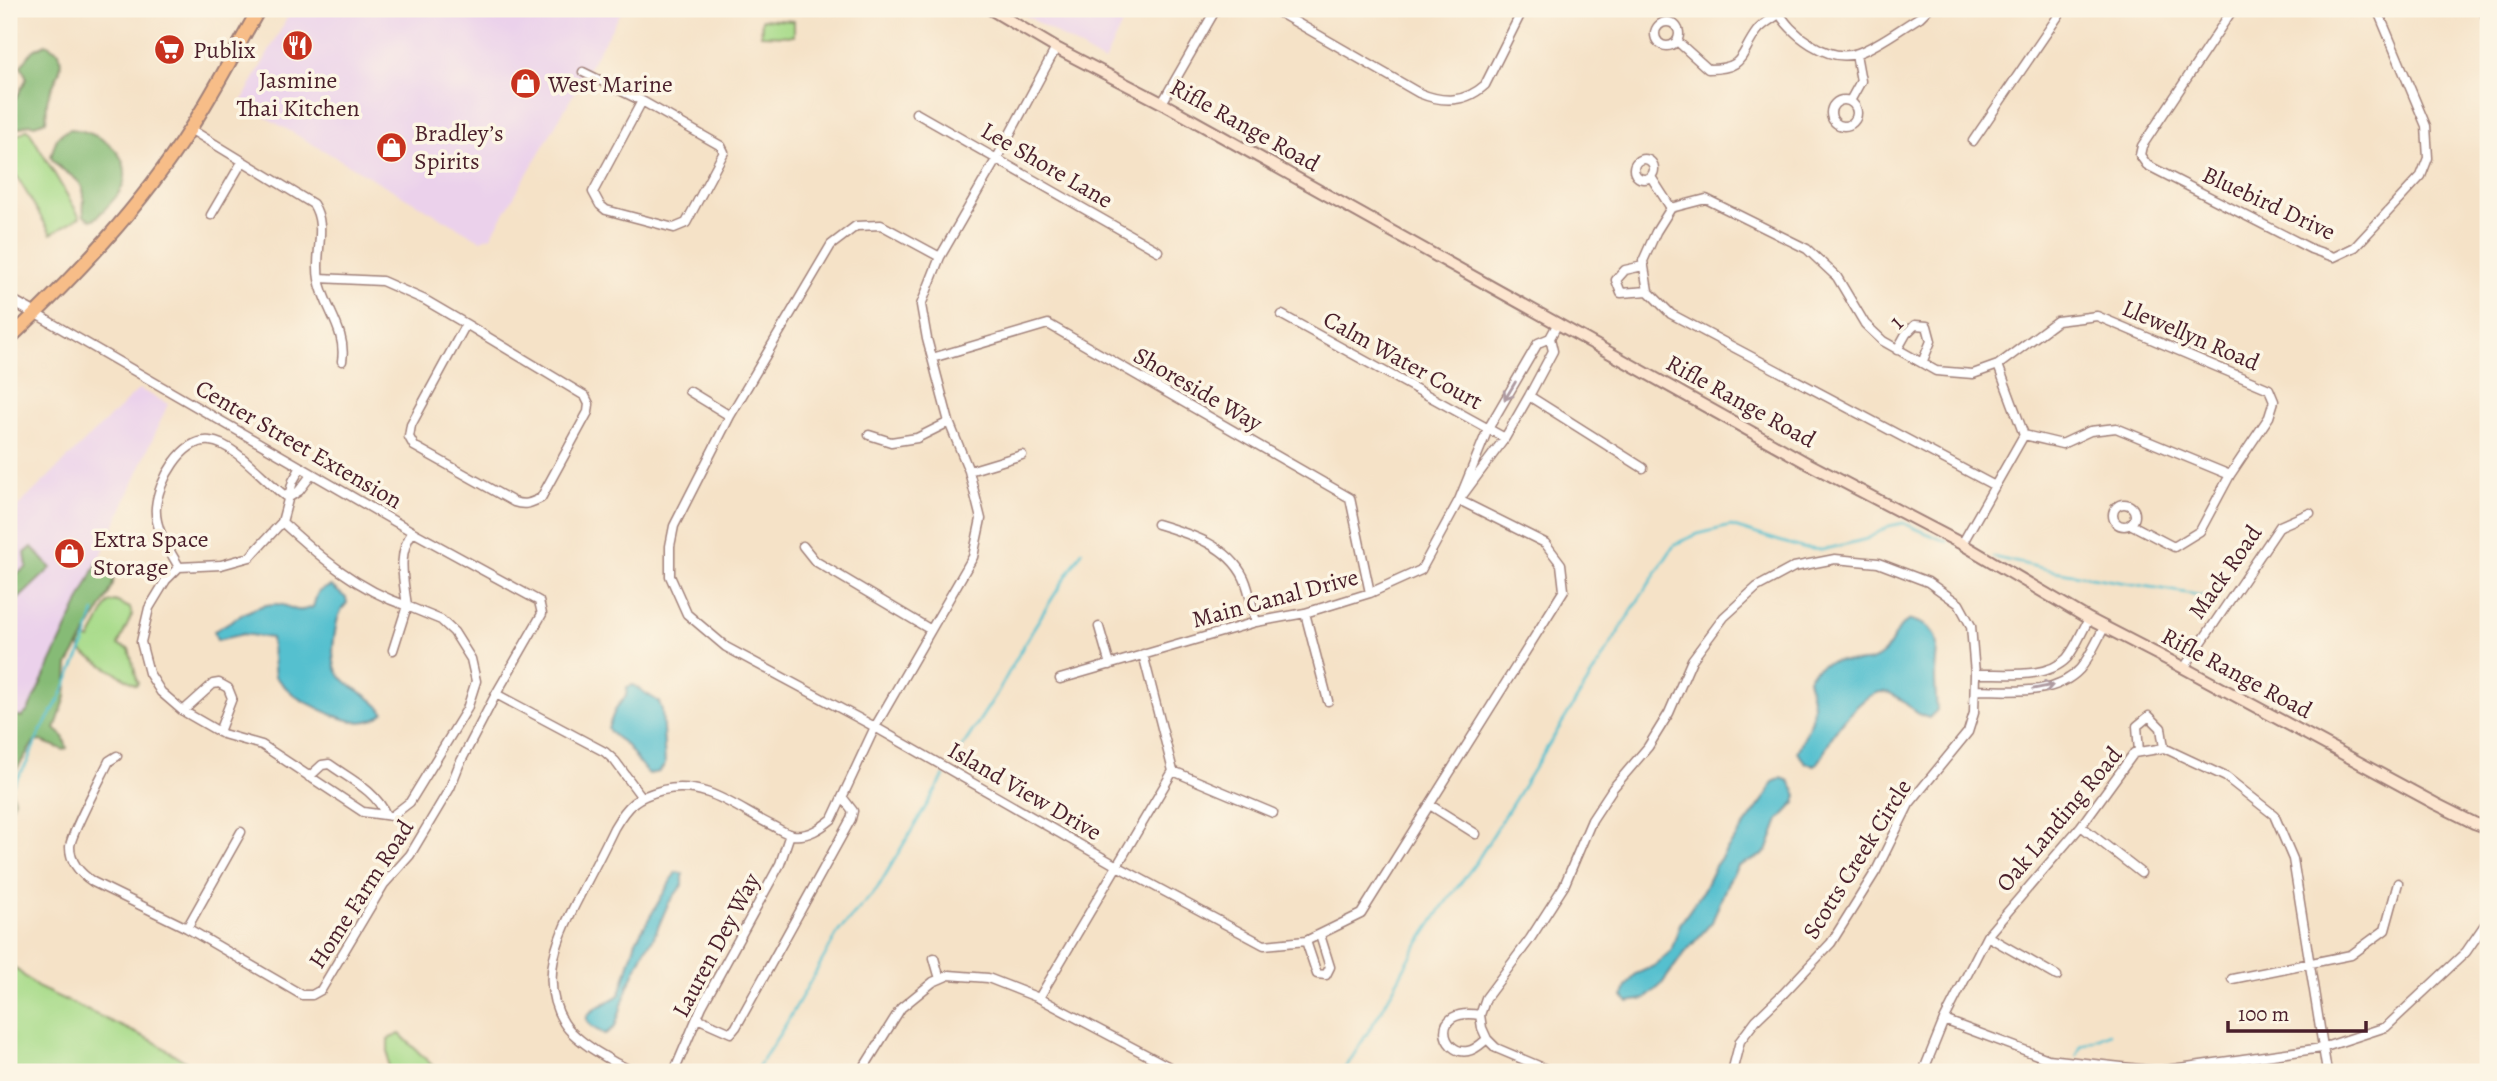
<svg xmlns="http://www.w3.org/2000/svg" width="2497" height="1081" viewBox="0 0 2497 1081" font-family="Alegreya,serif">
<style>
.built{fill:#ebd1eb}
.green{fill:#a8db8a;stroke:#797d5a;stroke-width:2}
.forest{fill:#86bb76;stroke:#686d50;stroke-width:2}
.water{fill:#54c0cf;stroke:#4f707d;stroke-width:2}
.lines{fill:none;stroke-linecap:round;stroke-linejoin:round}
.stream{stroke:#54c0cf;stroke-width:2.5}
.minor-casing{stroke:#a08079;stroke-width:11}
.tertiary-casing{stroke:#a08079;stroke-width:13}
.secondary-casing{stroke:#a08079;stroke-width:14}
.primary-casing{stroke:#a08079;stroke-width:16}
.minor{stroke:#fff;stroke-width:8}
.tertiary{stroke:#fff;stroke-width:10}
.secondary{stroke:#fce5cf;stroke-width:10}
.primary{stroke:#f7bd88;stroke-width:12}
.oneway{stroke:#ae9aa0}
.labels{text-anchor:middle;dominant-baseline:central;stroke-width:7;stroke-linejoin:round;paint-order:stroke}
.poi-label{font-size:24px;fill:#4a1f2b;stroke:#fcf5e5;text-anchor:start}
.street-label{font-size:24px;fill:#4a1f2b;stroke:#fcf5e5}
</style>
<rect width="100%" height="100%" fill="#fcf5e5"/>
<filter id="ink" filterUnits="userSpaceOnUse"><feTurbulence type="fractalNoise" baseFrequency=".0143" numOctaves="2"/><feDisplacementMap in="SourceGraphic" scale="14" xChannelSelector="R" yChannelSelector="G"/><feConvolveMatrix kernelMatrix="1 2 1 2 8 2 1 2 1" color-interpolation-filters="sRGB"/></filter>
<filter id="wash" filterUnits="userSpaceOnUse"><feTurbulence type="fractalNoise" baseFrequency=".00686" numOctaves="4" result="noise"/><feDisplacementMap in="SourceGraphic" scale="28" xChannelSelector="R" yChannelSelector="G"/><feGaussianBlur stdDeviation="1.57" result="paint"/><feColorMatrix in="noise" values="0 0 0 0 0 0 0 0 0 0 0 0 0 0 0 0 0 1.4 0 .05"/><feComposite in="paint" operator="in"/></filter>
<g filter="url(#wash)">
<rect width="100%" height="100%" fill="#f5e2c7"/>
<!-- built -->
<path class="built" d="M292 9H623L491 236 480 240 241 103Z
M1015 9H1129L1104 62Z
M139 389 168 404 26 726 9 706V608L51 568 27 566 14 576 9 572V515Z"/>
<!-- green -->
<path class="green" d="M762 19 794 21V36L761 35Z
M28 129 80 217 51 234 9 163V140Z
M115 601 130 608 132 615 118 645 129 649 138 683 136 685 83 653 79 646 84 637 90 640 108 603Z
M9 963 37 987 153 1041 202 1072H9Z
M400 1034 439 1072H388V1039Z"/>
<!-- forest -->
<path class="forest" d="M46 44 59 52C65 71 54 80 48 97 46 103 47 113 46 121L34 125 29 124 9 132V111L27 78 21 66 33 50Z
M71 129C95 131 127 149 125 177 124 193 106 207 96 218L91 220 84 215C82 205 87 195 81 185 73 173 58 171 51 157 55 143 55 134 71 129Z
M32 547 51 568 9 608V572L14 576 27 567 25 553Z
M99 559 114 570 113 584 108 596 68 665 66 697 55 729 63 736 67 748 64 750 41 741 34 742 9 781 14 800 12 807 9 808V725L14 715 22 717 28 711Z"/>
<!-- water -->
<path class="water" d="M331 586 346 598 347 603C337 613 336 626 334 639 327 690 360 681 384 712 362 736 321 709 300 699 291 694 282 683 275 677L271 638 243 634 217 640 214 631C231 622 254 604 275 604 293 604 291 616 313 607 318 593 314 592 331 586Z
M1911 620C1947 630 1935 648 1935 677 1935 688 1936 699 1937 710L1929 718C1911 715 1901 692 1882 692 1864 692 1836 728 1828 744 1823 754 1823 759 1814 766L1805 762 1797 752 1812 720 1813 704 1808 678C1831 646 1857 672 1879 657 1894 648 1894 625 1911 620Z
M633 685 659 702 662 710 665 765 659 772 649 774C639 766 634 752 624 743 617 737 611 736 608 728L616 708 626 696 627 687Z
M1782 778 1789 781 1797 795 1795 803 1779 820 1768 849 1763 855 1738 866 1728 882 1712 922 1682 956 1661 985 1645 999 1628 1002 1623 996 1626 987 1636 974 1654 966 1671 951 1680 924 1703 891 1715 866 1767 795 1773 782Z
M676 872 683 874V884L668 904 653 939 646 948 628 986 615 1027 605 1034C562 1015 607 1006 620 994L636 941Z"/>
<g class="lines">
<!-- stream -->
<path class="stream" d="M1993 557 2055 571 2210 597
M952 763 996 695 1033 629 1082 551
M9 790 27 763 38 736 60 698 84 645 94 612
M2077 1055 2081 1046 2110 1033
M755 1072 786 1024 839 931 877 889 944 776
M1343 1072 1383 1008 1413 952 1443 906 1475 864 1637 602 1675 544 1698 534 1731 526 1802 548 1822 550 1867 539 1889 526 1903 523 1947 542
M2069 1072 2071 1069"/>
</g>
</g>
<g filter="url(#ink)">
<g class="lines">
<defs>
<path id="minor" d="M1273 9 1419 93C1443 103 1465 103 1485 85L1520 15 1519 9
M1777 9C1789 34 1829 64 1858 53 1880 45 1901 28 1920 17L1928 9
M2233 9 2142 146 2140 155 2147 165 2311 249 2334 257 2355 247 2421 176 2428 158 2426 126 2377 9
M2483 9 2488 23
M1655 34a12 12 0 1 1 24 0a12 12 0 1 1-24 0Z
M1677 41 1708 69C1746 69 1739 55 1757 31 1762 24 1772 19 1779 14
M583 72 642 101 721 146 724 152 686 223 674 228 606 210 600 205 593 192 642 101
M1831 113a13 13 0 1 1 26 0a13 13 0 1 1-26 0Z
M1850 101 1861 81 1856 54
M1162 103 1216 9
M916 113 1158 251
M190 129 313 204C328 226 314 254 319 279 324 308 347 330 342 361
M1973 141 2063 9
M1634 169a10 10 0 1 1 20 0a10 10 0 1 1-20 0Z
M1651 177 1671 208
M211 215 242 162
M940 257 881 225 856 226 831 245 730 416 674 526 670 546V576L687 614 726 647 875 727 1117 866 1264 945 1306 941 1361 914 1564 590 1561 564 1545 543 1459 500 1421 570 1370 593 1305 613 1256 622 1060 679
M1643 266 1625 270 1616 280 1621 293 1648 291
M319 278 382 281 425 300 466 324
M36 314 413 532 539 601 542 614 496 694 459 765 450 788 410 855 384 884 321 990 312 995H302L187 928 93 882C81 874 70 863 70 847 70 835 102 776 109 761L117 756
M1282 315 1505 438
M466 324 585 396 589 404 588 412 541 498C531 503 525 506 514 502L414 446 409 437 411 425Z
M1550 338 1538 343 1488 429 1459 500 1505 438 1529 396 1553 351 1550 338 1558 323
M1897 350 1906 334 1915 325 1927 326 1931 341 1922 363
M932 358 1048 324 1350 498 1370 593
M689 391 730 416
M1529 396 1643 468
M869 435 891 442 917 438 949 422
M2024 435 2062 444 2090 431 2116 428 2230 475
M969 471 1022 455
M1995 486 1671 314 1648 291 1643 261 1656 232 1671 208 1706 199 1807 249 1837 277 1865 324 1883 341 1936 371 1973 374 1998 365 2057 321 2097 316 2269 389 2274 401 2269 417 2230 475 2200 531 2174 547 2130 524
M288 498C266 483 235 443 210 441 182 438 158 482 156 507 154 528 169 549 179 567L166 580 149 608 141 642 149 673 161 692 183 711 223 734 262 745 363 812 392 816 410 802 467 709 476 681 471 659 454 632 441 620 407 606C404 582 396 552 413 532
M288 498 299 491 312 474
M2113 515a11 11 0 1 1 22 0a11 11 0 1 1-22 0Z
M282 522C320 557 357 589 407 606L393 650
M1157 524C1190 534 1228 545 1244 578 1250 591 1252 608 1256 622
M1962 544 2024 435 1998 365
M803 546 815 561 931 630
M179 567 221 565 250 557 282 522 293 481 301 467
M1305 613 1328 701
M1099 627 1110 665
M2184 668 2280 526 2310 513
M1975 674C2003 673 2046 680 2067 658 2076 647 2082 631 2089 619
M1975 690C2010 690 2054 697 2080 669 2090 657 2097 640 2105 626
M496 694 605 752 615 761 641 796
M183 711 213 684 219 683 228 688 232 698 219 732
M2139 752 2137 726 2149 716 2161 728 2164 748
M1173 771 1273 813
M309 777 322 765 329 764C350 779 376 791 386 815
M1430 805 1476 834
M2081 826 2141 873
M187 928 241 832
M1987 936 2057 976
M1306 941 1317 974 1326 975 1330 967 1320 935
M934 958 940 979
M2232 979 2351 955 2385 930 2398 883
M1039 998 1173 771 1143 654
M1480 1015C1429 1006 1442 1056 1468 1051 1475 1050 1481 1044 1487 1039
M697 1018 731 1033 736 1027 851 819 853 811 843 798
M1944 1020 2048 1059 2158 1071 2322 1048 2386 1027 2466 952 2488 920
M634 1072C614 1063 576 1042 564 1023 536 977 561 932 582 891 593 870 604 849 614 828 628 804 636 797 663 790 706 780 737 809 773 826 779 829 786 834 793 835 808 837 821 828 832 819L875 727 973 557 981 519 969 471 949 422 927 339 921 305 940 257 997 158 1056 48
M674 1072 702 1006 780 864 790 834
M861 1072 901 1008 933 982 949 975 988 978 1039 998 1179 1072
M1553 1072 1496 1048 1487 1039 1482 1028 1480 1015 1486 998 1530 939 1564 886 1592 820 1613 788 1648 747 1669 713 1692 660 1724 617 1757 587 1794 567 1835 559 1878 563 1928 582 1959 604 1971 626 1975 674 1974 713 1968 732 1909 804 1876 871 1831 943 1783 994 1756 1020 1740 1041 1732 1072
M1923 1072 1944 1020 1987 936 2081 826 2134 753 2164 748 2226 777 2274 815 2293 859 2327 1072"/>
<path id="tertiary" d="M9 299 36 314"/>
<path id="secondary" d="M990 9 1056 48 1162 103 1807 463 1962 544 2089 619 2184 668 2436 804 2474 823 2488 828"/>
<path id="primary" d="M9 339C75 276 141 207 190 129 215 91 236 49 259 9"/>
</defs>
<!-- minor casing -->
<use href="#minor" class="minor-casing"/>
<!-- tertiary casing -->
<use href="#tertiary" class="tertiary-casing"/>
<!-- secondary casing -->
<use href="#secondary" class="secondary-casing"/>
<!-- primary casing -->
<use href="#primary" class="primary-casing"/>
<!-- minor -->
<use href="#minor" class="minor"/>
<!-- tertiary -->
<use href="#tertiary" class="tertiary"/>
<!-- secondary -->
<use href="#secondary" class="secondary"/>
<!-- primary -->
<use href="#primary" class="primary"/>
</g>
<!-- one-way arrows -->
<defs><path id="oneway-shaft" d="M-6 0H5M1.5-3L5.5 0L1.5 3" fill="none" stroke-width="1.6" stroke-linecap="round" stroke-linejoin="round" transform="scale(1.75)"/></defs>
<g class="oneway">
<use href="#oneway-shaft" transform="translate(1510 391) rotate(121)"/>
<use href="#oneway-shaft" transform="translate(2043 687) rotate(-11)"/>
</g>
</g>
<!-- icons -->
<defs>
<symbol id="restaurant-disc" viewBox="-11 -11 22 22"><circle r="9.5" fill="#c8321e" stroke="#fcf5e5"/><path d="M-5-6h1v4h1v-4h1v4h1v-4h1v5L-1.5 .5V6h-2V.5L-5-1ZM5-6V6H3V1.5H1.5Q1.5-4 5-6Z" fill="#fff"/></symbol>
<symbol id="supermarket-disc" viewBox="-11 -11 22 22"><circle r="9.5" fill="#c8321e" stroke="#fcf5e5"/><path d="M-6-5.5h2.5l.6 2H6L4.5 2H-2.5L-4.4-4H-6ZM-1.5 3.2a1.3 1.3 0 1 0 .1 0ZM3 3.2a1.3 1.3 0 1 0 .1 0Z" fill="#fff"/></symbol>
<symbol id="shop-disc" viewBox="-11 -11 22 22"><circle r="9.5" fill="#c8321e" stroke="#fcf5e5"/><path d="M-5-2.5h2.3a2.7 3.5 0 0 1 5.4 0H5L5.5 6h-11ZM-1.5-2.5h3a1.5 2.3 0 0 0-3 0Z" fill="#fff"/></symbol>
</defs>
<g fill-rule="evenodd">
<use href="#restaurant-disc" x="280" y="28" width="35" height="35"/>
<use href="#supermarket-disc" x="152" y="32" width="35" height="35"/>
<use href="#shop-disc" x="508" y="66" width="35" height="35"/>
<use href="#shop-disc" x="374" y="130" width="35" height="35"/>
<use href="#shop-disc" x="52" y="536" width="35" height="35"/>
</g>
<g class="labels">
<!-- poi labels -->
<g class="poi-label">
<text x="193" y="50">Publix</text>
<text x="298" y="80" text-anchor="middle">Jasmine<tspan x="298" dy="28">Thai Kitchen</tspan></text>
<text x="548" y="84">West Marine</text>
<text x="414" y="133">Bradley’s<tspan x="414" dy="28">Spirits</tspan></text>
<text x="93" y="539">Extra Space<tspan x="93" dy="28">Storage</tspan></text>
</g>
<!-- street labels -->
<g class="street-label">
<text transform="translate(1245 125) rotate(29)">Rifle Range Road</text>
<text transform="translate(1047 165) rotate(30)">Lee Shore Lane</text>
<text transform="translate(2269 203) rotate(25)">Bluebird Drive</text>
<text transform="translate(1896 322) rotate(-44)">1</text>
<text transform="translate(2191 335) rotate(23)">Llewellyn Road</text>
<text transform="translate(1403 360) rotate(29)">Calm Water Court</text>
<text transform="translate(1198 389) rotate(30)">Shoreside Way</text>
<text transform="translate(1741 401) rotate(29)">Rifle Range Road</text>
<text transform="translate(299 444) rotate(30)">Center Street Extension</text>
<text transform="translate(2225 572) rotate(-55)">Mack Road</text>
<text transform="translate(1275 598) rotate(-15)">Main Canal Drive</text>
<text transform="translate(2237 673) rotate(28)">Rifle Range Road</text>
<text transform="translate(1025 791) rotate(30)">Island View Drive</text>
<text transform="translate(2059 819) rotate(-50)">Oak Landing Road</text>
<text transform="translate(1857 859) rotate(-58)">Scotts Creek Circle</text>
<text transform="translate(361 894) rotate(-57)">Home Farm Road</text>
<text transform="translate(716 945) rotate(-62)">Lauren Dey Way</text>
</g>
</g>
<!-- margin -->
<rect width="2497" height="1081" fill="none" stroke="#fcf5e5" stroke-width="35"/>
<!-- scale -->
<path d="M2228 1021v10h138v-10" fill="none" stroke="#4a1f2b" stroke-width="3.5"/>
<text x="2238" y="1021" font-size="21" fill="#4a1f2b" stroke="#fcf5e5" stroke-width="5" paint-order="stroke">100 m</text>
</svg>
